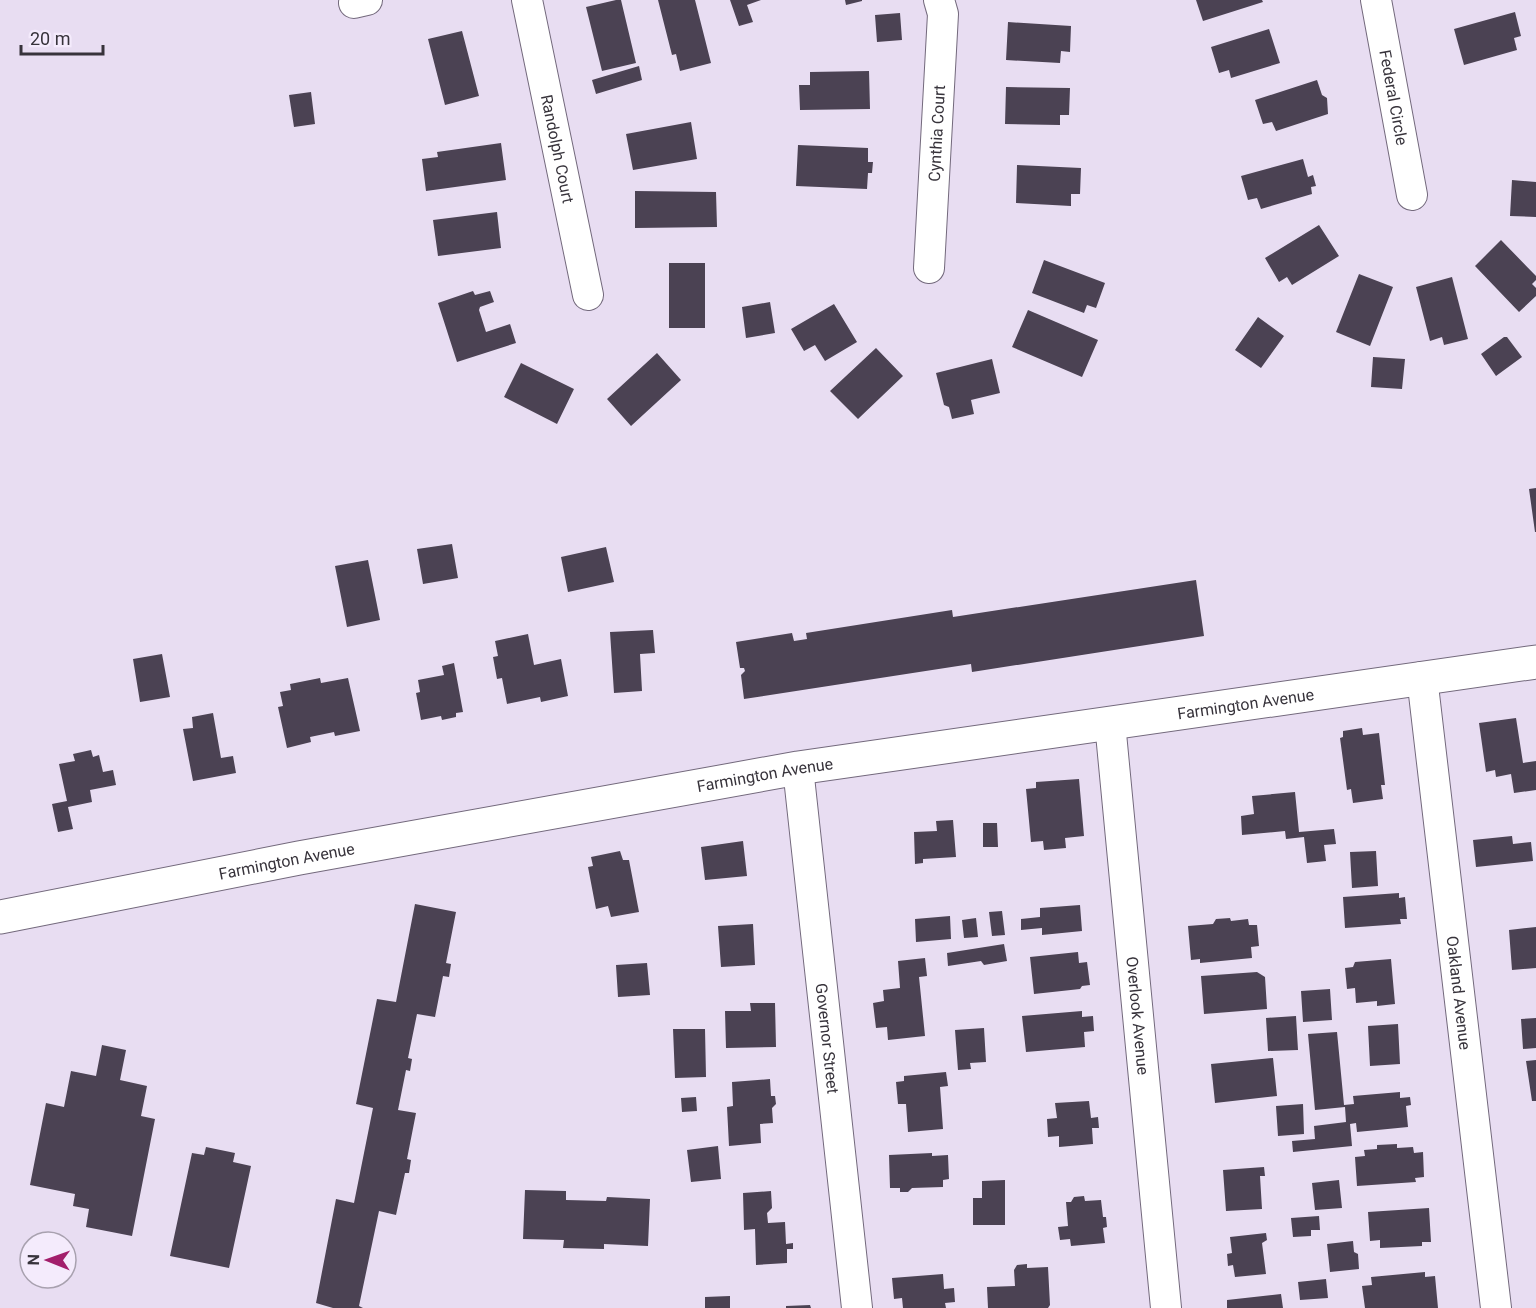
<svg xmlns="http://www.w3.org/2000/svg" width="1536" height="1308" viewBox="0 0 1536 1308" font-family="Roboto,sans-serif">
<style>
.building{fill:#4b4253}
.lines{fill:none;stroke-linecap:round;stroke-linejoin:round}
.street-casing{stroke:#73697c;stroke-width:32}
.secondary-casing{stroke:#73697c;stroke-width:35}
.street{stroke:#fff;stroke-width:30}
.secondary{stroke:#fff;stroke-width:33}
.labels{text-anchor:middle;dominant-baseline:central;stroke-width:6;stroke-linejoin:round;paint-order:stroke}
.street-label{font-size:16px;fill:#37333b;stroke:#f4ebfc}
</style>
<rect width="100%" height="100%" fill="#e8ddf2"/>
<!-- building -->
<path class="building" d="M616 0H621L636 63 602 71 586 7Z
M658 0H695L711 63 680 71 676 54 672 55Z
M730 0H761L747 5 753 22 739 26Z
M845 0H862V1L846 5Z
M1196 0H1262L1263 2 1203 21Z
M1515 12 1521 36 1514 38 1517 50 1464 65 1454 29Z
M900 13 902 40 877 42 875 15Z
M1008 22 1071 26 1070 52 1061 51 1060 63 1006 60Z
M1269 29 1280 63 1231 78 1229 70 1219 73 1211 47Z
M462 31 479 96 445 105 428 39Z
M639 66 642 80 596 94 592 80Z
M869 71 870 109 800 110 799 85H810V72Z
M1317 80 1322 95 1327 98 1328 114 1276 131 1272 122 1263 124 1255 100Z
M1006 87 1070 88 1069 115H1060V125L1005 124Z
M311 92 315 124 294 127 289 95Z
M691 122 697 159 633 170 626 134Z
M501 143 506 180 426 191 422 159 438 157 437 152Z
M798 145 868 148V162H873L872 173H868L867 189 796 186Z
M1303 159 1308 177 1313 175 1316 186 1311 187 1312 194 1261 209 1257 198 1248 200 1241 176Z
M1017 165 1081 168 1080 194H1071V206L1016 203Z
M1512 180 1536 182V217L1510 216Z
M635 191 716 192 717 227 635 228Z
M497 212 501 248 438 256 433 220Z
M1319 225 1339 256 1292 285 1287 277 1279 282 1265 258Z
M1501 240 1536 276V280L1532 284 1536 288V296L1519 312 1475 266Z
M1044 260 1105 283 1096 308 1087 305 1084 313 1032 293Z
M669 263H705V328H669Z
M1359 274 1393 287 1370 346 1336 332Z
M1452 277 1468 339 1444 345 1442 337 1430 341 1416 287Z
M473 291 475 295 490 291 494 302 480 307 479 310 486 332 510 324 516 343 457 362 438 303Z
M770 302 775 333 746 338 742 307Z
M834 304 857 342 825 361 815 345 804 351 791 329Z
M1028 310 1098 340 1082 377 1012 347Z
M1258 317 1284 336 1261 368 1235 350Z
M1504 337H1507L1522 357 1496 376 1481 354Z
M876 348 903 376 858 419 830 391Z
M657 353 681 380 631 426 607 399Z
M1373 357 1405 359 1402 389 1371 387Z
M992 359 1000 393 971 400 974 414 952 419 949 407 944 405 936 373Z
M521 363 574 389 557 424 504 397Z
M1536 488V532H1535L1529 489Z
M452 544 458 578 423 584 417 549Z
M606 547 614 582 568 592 561 557Z
M368 560 380 620 347 627 335 566Z
M1196 580 1204 636 972 672 971 664 744 699 741 675 745 671 744 668H740L736 642 792 633 794 641 807 639 806 633 952 610 953 617Z
M653 630 655 653 640 654 642 691 614 693 610 632Z
M528 634 534 665 561 659 568 696 541 702 540 697 507 704 502 678 497 679 493 657 498 656 495 641Z
M162 654 170 697 140 702 133 659Z
M454 663 463 712 456 713V717L442 720 441 716 421 720 416 693 420 692 418 680 444 675 442 666Z
M320 678 321 683 348 678 360 731 335 736 334 732 310 737 311 742 287 748 278 707 283 706 280 692 291 690 290 684Z
M213 713 221 758 233 756 236 773 193 781 183 729 193 728 192 717Z
M1516 718 1523 763 1536 761V790L1514 793 1511 774 1496 777 1495 770 1486 772 1479 723Z
M1362 728 1363 735 1379 733 1385 785H1381L1383 799 1353 803 1351 789 1347 790 1340 738 1343 737V731Z
M91 750 93 757 99 755 103 772 113 770 116 785 90 790 92 802 68 807 73 829 58 832 52 804 67 801 59 764 75 761 73 754Z
M1079 779 1084 836 1065 838 1066 848 1044 850 1043 841 1031 842 1026 789 1036 788V782Z
M1295 792 1299 832 1334 829 1336 844 1324 845 1326 861 1307 863 1304 837 1286 839 1285 831 1242 835 1241 816 1254 814 1252 796Z
M953 820 956 857 923 859V863L915 864 914 832 937 831 936 821Z
M983 823H997L998 847H983Z
M1512 836 1513 844 1531 842 1533 861 1476 867 1473 840Z
M743 841 747 876 705 880 701 847Z
M620 851 623 860H629L639 912 611 917 608 906 596 909 588 867 593 866 591 857Z
M1376 851 1378 886 1352 888 1350 852Z
M1399 893V898L1405 897 1407 919H1400L1401 924 1345 928 1343 897Z
M415 904 456 912 446 963 451 964 449 977 443 976 435 1017 417 1014 408 1058 412 1059 410 1071 406 1070 398 1110 416 1113 407 1159 411 1160 409 1173H405L396 1215 379 1211 359 1306 363 1308H333L316 1303 336 1199 354 1203 373 1108 356 1104 377 999 396 1002Z
M1080 905 1082 931 1042 935V928L1021 930V919L1040 917V908Z
M1002 911 1005 935 992 936 989 912Z
M950 916 951 939 916 942 915 919Z
M976 918 978 937 964 938 962 920Z
M1230 918 1231 921 1248 919 1249 925H1257L1259 946 1251 947 1252 958 1200 963V959L1191 960 1188 926 1213 924 1216 919Z
M753 924 755 965 721 967 718 926Z
M1536 927V968L1512 970 1509 930Z
M1004 944 1007 961 984 965 981 961 948 966 947 953Z
M1078 952 1079 963 1087 962 1090 985 1082 986 1080 989 1034 994 1030 957Z
M925 958 927 976 919 977 925 1036 888 1040 887 1027 876 1028 873 1003 884 1001 883 990 900 988 898 961Z
M1391 959 1395 1004 1377 1006V1001L1356 1003 1355 988 1347 989 1345 968 1353 967 1355 962Z
M647 963 650 995 618 997 616 965Z
M1257 972 1265 977 1267 1009 1204 1014 1201 976Z
M1330 989 1332 1020 1303 1022 1301 991Z
M750 1003H775L776 1047 726 1048 725 1011H751Z
M1082 1011V1017L1093 1016 1094 1031 1084 1032 1085 1047 1026 1052 1022 1016Z
M1296 1016 1298 1050 1268 1051 1266 1018Z
M1536 1018V1048L1523 1049 1521 1019Z
M1398 1024 1400 1064 1370 1066 1368 1026Z
M984 1028 986 1062 970 1063 971 1069 958 1070 955 1030Z
M673 1029H705L706 1077 675 1078Z
M1337 1032 1344 1105 1354 1104 1353 1096 1400 1092V1098L1410 1097 1411 1105 1406 1106 1408 1127 1357 1132 1356 1123 1350 1124 1352 1146 1293 1152 1292 1141 1315 1139 1314 1126 1346 1122 1345 1107 1315 1110 1308 1034Z
M102 1045 126 1050 120 1080 147 1086 141 1116 155 1119 132 1236 86 1227 89 1209 73 1206 75 1194 30 1185 46 1103 64 1107 71 1071 96 1076Z
M1273 1058 1277 1096 1215 1103 1211 1064Z
M1536 1060V1101H1532L1526 1061Z
M946 1072 948 1086 940 1087 943 1129 908 1132 906 1104H898L896 1082 904 1081V1076Z
M770 1079 771 1096H775L776 1104 772 1108 773 1123 760 1124 761 1143 729 1146 727 1107 733 1106 732 1082Z
M696 1097 697 1111 682 1112 681 1098Z
M1089 1101 1091 1118 1098 1117 1099 1128H1092L1093 1144 1059 1147V1136L1048 1137 1047 1119 1057 1118 1055 1103Z
M1303 1104 1304 1134 1278 1136 1276 1106Z
M1397 1144V1148L1413 1147 1414 1153 1423 1152 1424 1177 1415 1178 1416 1182 1357 1186 1355 1157 1365 1156 1364 1150 1377 1149V1145Z
M718 1146 721 1179 691 1182 687 1150Z
M206 1147 235 1153 233 1162 251 1166 229 1268 170 1256 192 1153 204 1155Z
M932 1153V1156L948 1155 949 1179 943 1180V1187L912 1188 908 1192H900V1188H890L889 1155Z
M1264 1167 1265 1176H1260L1262 1209 1226 1211 1223 1170Z
M1005 1180V1225H973V1198H982V1181Z
M1339 1180 1342 1208 1315 1210 1312 1183Z
M525 1190 566 1191V1200L606 1201 607 1197 650 1199 648 1246 604 1244V1249L563 1248 564 1240 523 1239Z
M771 1191 772 1208 767 1213 768 1223 785 1222 786 1244 793 1243V1249H787V1263L756 1265 755 1229 744 1230 743 1193Z
M1084 1196 1085 1201 1101 1200 1103 1217H1106L1107 1227 1103 1228 1105 1243 1071 1246 1070 1239 1060 1240 1058 1227 1068 1226 1066 1202H1071L1074 1197Z
M1429 1208 1431 1242H1422V1246L1380 1248V1240L1370 1241 1368 1212Z
M1319 1216 1320 1230H1311V1236L1293 1237 1291 1218Z
M1266 1233 1267 1240 1262 1243 1266 1274 1235 1277 1233 1265 1228 1266 1227 1254 1232 1253 1230 1237Z
M1353 1241 1354 1252 1358 1254 1359 1269 1330 1272 1327 1244Z
M1027 1264V1268L1048 1267 1050 1305 1048 1308H988L987 1287 1015 1286 1014 1270 1017 1265Z
M1425 1272V1277L1435 1276 1438 1308H1365L1362 1286 1372 1285 1371 1277Z
M943 1274 944 1289 954 1288 955 1302 945 1303 946 1308H903L902 1298 894 1299 892 1278Z
M1326 1279 1328 1298 1300 1300 1298 1282Z
M1281 1294 1283 1308H1227V1300Z
M730 1296V1308H705V1297Z
M810 1305 811 1308H786V1306Z"/>
<g class="lines">
<defs>
<g id="street">
<path id="s1" d="M527 0 588 295"/>
<path id="s2" d="M1376 0 1412 195"/>
<path d="M354 3 367 0"/>
<path id="s3" d="M929 268 943 14 939 0"/>
<path id="s4" d="M1422 677 1496 1308"/>
<path id="s5" d="M1110 723 1166 1308"/>
<path id="s6" d="M798 768 857 1308"/>
</g>
<g id="secondary">
<path id="s7" d="M0 917 299 858 798 768 1536 662"/>
</g>
</defs>
<!-- street casing -->
<use href="#street" class="street-casing"/>
<!-- secondary casing -->
<use href="#secondary" class="secondary-casing"/>
<!-- street -->
<use href="#street" class="street"/>
<!-- secondary -->
<use href="#secondary" class="secondary"/>
</g>
<g class="labels">
<!-- street labels -->
<g class="street-label">
<text stroke="none"><textPath href="#s2" startOffset="99">Federal Circle</textPath></text>
<text stroke="none"><textPath href="#s3" startOffset="135">Cynthia Court</textPath></text>
<text stroke="none"><textPath href="#s1" startOffset="152">Randolph Court</textPath></text>
<text stroke="none"><textPath href="#s7" startOffset="1264">Farmington Avenue</textPath></text>
<text stroke="none"><textPath href="#s7" startOffset="778">Farmington Avenue</textPath></text>
<text stroke="none"><textPath href="#s7" startOffset="292">Farmington Avenue</textPath></text>
<text stroke="none"><textPath href="#s4" startOffset="318">Oakland Avenue</textPath></text>
<text stroke="none"><textPath href="#s5" startOffset="294">Overlook Avenue</textPath></text>
<text stroke="none"><textPath href="#s6" startOffset="272">Governor Street</textPath></text>
</g>
</g>
<!-- north arrow -->
<g transform="translate(48 1260) rotate(271)"><circle r="28" fill="#f4ebfc" stroke="#a8a1af" stroke-width="1.5"/>
<path d="M0-4.5L10 22L0 15L-10 22Z" fill="#a21e6b"/>
<text y="-9" font-size="16" font-weight="bold" text-anchor="middle" fill="#37333b">N</text>
</g>
<!-- scale -->
<path d="M21 45v9h82v-9" fill="none" stroke="#37333b" stroke-width="3"/>
<text x="30" y="45" font-size="18" fill="#37333b" stroke="#f4ebfc" stroke-width="4.5" paint-order="stroke">20 m</text>
</svg>
